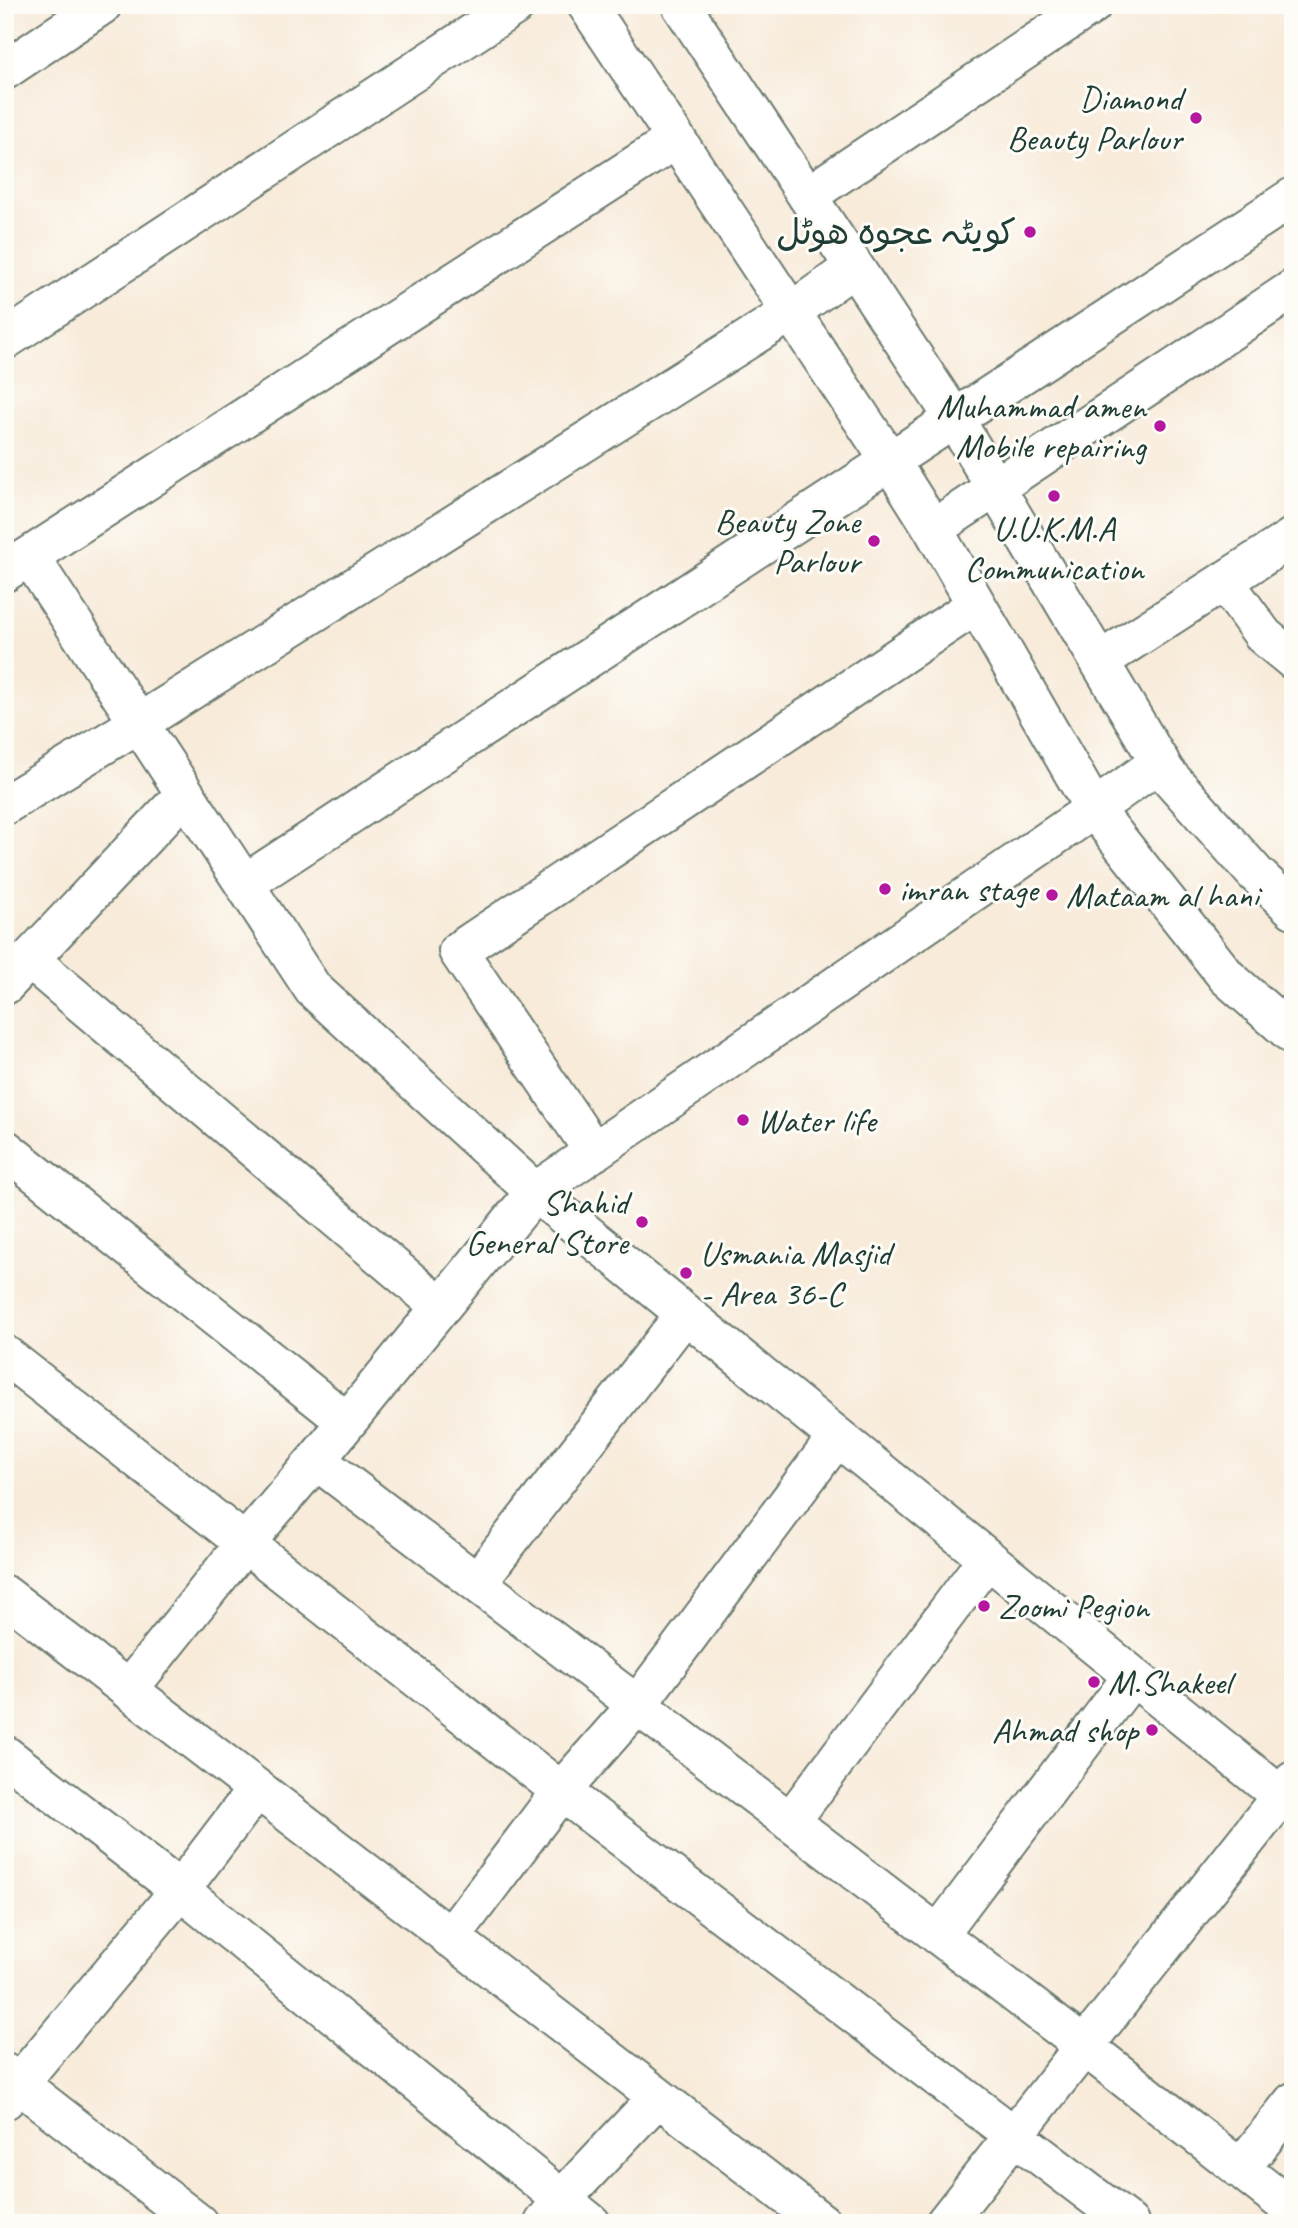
<svg xmlns="http://www.w3.org/2000/svg" width="1298" height="2228" viewBox="0 0 1298 2228" font-family="Caveat,'Playpen Sans Arabic',sans-serif">
<style>
.lines{fill:none;stroke-linecap:round;stroke-linejoin:round}
.minor-casing{stroke:#6b7a6e;stroke-width:42}
.minor{stroke:#fff;stroke-width:38}
.poi-dot{fill:#b5179e;stroke:#fdfcf7;stroke-width:2.5}
.labels{text-anchor:middle;dominant-baseline:central;stroke-width:6;stroke-linejoin:round;paint-order:stroke}
.poi-label{font-size:35px;fill:#1f3d34;stroke:#fdfcf7;text-anchor:end}
</style>
<rect width="100%" height="100%" fill="#fdfcf7"/>
<filter id="ink" filterUnits="userSpaceOnUse"><feTurbulence type="fractalNoise" baseFrequency=".0143" numOctaves="2"/><feDisplacementMap in="SourceGraphic" scale="14" xChannelSelector="R" yChannelSelector="G"/><feConvolveMatrix kernelMatrix="1 2 1 2 8 2 1 2 1" color-interpolation-filters="sRGB"/></filter>
<filter id="wash" filterUnits="userSpaceOnUse"><feTurbulence type="fractalNoise" baseFrequency=".00686" numOctaves="4" result="noise"/><feDisplacementMap in="SourceGraphic" scale="28" xChannelSelector="R" yChannelSelector="G"/><feGaussianBlur stdDeviation="1.57" result="paint"/><feColorMatrix in="noise" values="0 0 0 0 0 0 0 0 0 0 0 0 0 0 0 0 0 1.4 0 .05"/><feComposite in="paint" operator="in"/></filter>
<g filter="url(#wash)">
<rect width="100%" height="100%" fill="#f8ebda"/>
</g>
<g filter="url(#ink)">
<g class="lines">
<defs>
<path id="minor" d="M587 5 890 461 933 529 1094 809 1227 977 1293 1035
M681 5 954 418 1166 773 1255 873 1293 909
M5 70 102 5
M807 196 1092 5
M5 340 516 5
M933 529 1293 289
M30 557 313 989 535 1192 1281 1796
M5 572 676 139
M1224 581 1264 636 1293 660
M1100 661 1293 537
M5 805 139 723 791 312 854 267
M244 884 1293 197
M29 959 441 1307
M5 985 185 794
M5 1149 347 1422
M594 1152 458 951 976 605
M5 1355 561 1791 1129 2223
M316 1460 1084 2046 1293 2210
M477 1582 685 1314
M5 1595 822 2223
M128 1690 246 1542 316 1460 535 1192 1094 809 1160 762
M5 1755 180 1890 591 2223
M790 1822 987 1559
M938 1935 1132 1677
M450 1938 561 1791 637 1705 837 1437
M5 2073 198 2223
M5 2100 180 1890 257 1789
M1240 2169 1293 2102
M544 2223 562 2199 658 2097
M945 2223 1293 1781"/>
</defs>
<!-- minor casing -->
<use href="#minor" class="minor-casing"/>
<!-- minor -->
<use href="#minor" class="minor"/>
</g>
</g>
<!-- markers -->
<g class="poi-dot">
<circle cx="1196" cy="118" r="7"/>
<circle cx="1030" cy="232" r="7"/>
<circle cx="1160" cy="426" r="7"/>
<circle cx="1054" cy="496" r="7"/>
<circle cx="874" cy="541" r="7"/>
<circle cx="885" cy="889" r="7"/>
<circle cx="1052" cy="895" r="7"/>
<circle cx="743" cy="1120" r="7"/>
<circle cx="642" cy="1222" r="7"/>
<circle cx="686" cy="1273" r="7"/>
<circle cx="984" cy="1606" r="7"/>
<circle cx="1094" cy="1682" r="7"/>
<circle cx="1152" cy="1730" r="7"/>
</g>
<g class="labels">
<!-- poi labels -->
<g class="poi-label">
<text x="1182" y="98">Diamond<tspan x="1182" dy="40">Beauty Parlour</tspan></text>
<text x="1016" y="232">کویٹہ عجوہ ھوٹل</text>
<text x="1146" y="406">Muhammad amen<tspan x="1146" dy="40">Mobile repairing</tspan></text>
<text x="860" y="521">Beauty Zone<tspan x="860" dy="40">Parlour</tspan></text>
<text x="1054" y="528" text-anchor="middle">U.U.K.M.A<tspan x="1054" dy="40">Communication</tspan></text>
<text x="899" y="889" text-anchor="start">imran stage</text>
<text x="1066" y="895" text-anchor="start">Mataam al hani</text>
<text x="757" y="1120" text-anchor="start">Water life</text>
<text x="628" y="1202">Shahid<tspan x="628" dy="40">General Store</tspan></text>
<text x="700" y="1253" text-anchor="start">Usmania Masjid<tspan x="700" dy="40">- Area 36-C</tspan></text>
<text x="998" y="1606" text-anchor="start">Zoomi Pegion</text>
<text x="1108" y="1682" text-anchor="start">M.Shakeel</text>
<text x="1138" y="1730">Ahmad shop</text>
</g>
</g>
<!-- margin -->
<rect width="1298" height="2228" fill="none" stroke="#fdfcf7" stroke-width="28"/>
</svg>
